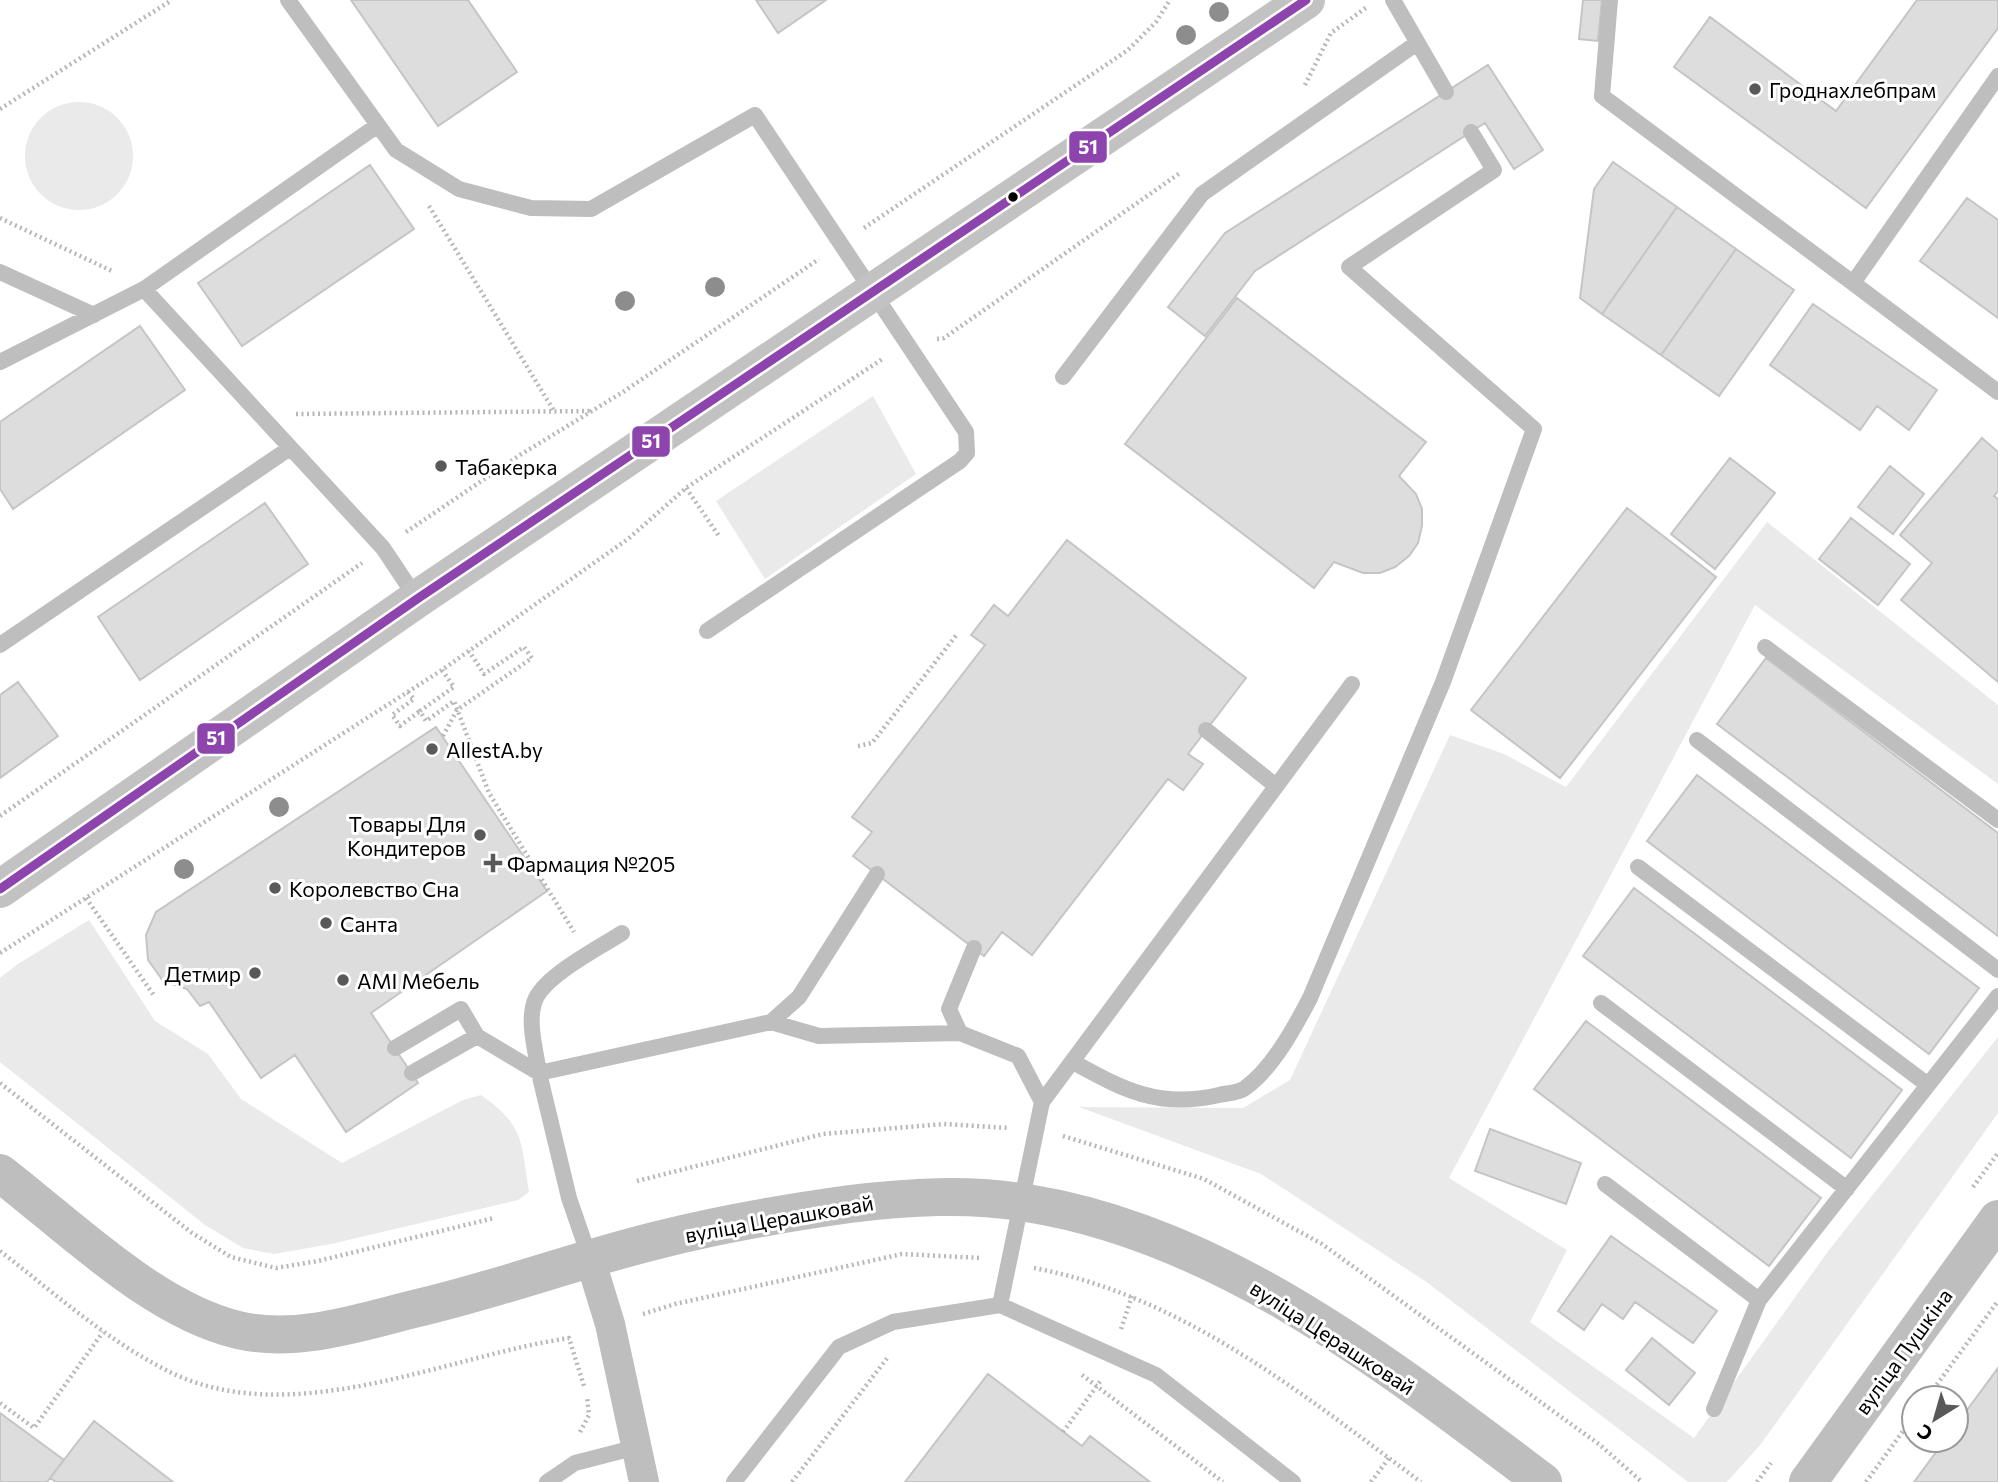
<svg xmlns="http://www.w3.org/2000/svg" width="1998" height="1482" viewBox="0 0 1998 1482" font-family="Commissioner,sans-serif">
<style>
.green{fill:#eaeaea}
.building{fill:#ddd;stroke:#c5c5c5;stroke-width:2}
.lines{fill:none;stroke-linecap:round;stroke-linejoin:round}
.path{stroke:#b8b8b8;stroke-width:4.5;stroke-dasharray:2 3.5;stroke-linecap:butt}
.service{stroke:#bebebe;stroke-width:16}
.minor{stroke:#bebebe;stroke-width:30}
.tertiary{stroke:#bebebe;stroke-width:38}
.secondary{stroke:#c2c2c2;stroke-width:38}
.bus-1-casing{stroke:#fff;stroke-width:14}
.bus-1{stroke:#8e44ad;stroke-width:9}
.tree{fill:#8d8d8d}
.poi-dot{fill:#595959;stroke:#fff;stroke-width:2.5}
.bus-dot{fill:#000;stroke:#fff;stroke-width:2.5}
.labels{text-anchor:middle;dominant-baseline:central;stroke-width:6;stroke-linejoin:round;paint-order:stroke}
.poi-label{font-size:21px;fill:#000;stroke:#fff;text-anchor:start}
.street-label{font-size:21px;fill:#000;stroke:#fff}
.line-badge{stroke:#fff;stroke-width:2.5}
.badge-label{font-size:19px;text-anchor:middle;font-weight:bold;fill:#fff}
</style>
<rect width="100%" height="100%" fill="#fff"/>
<!-- green -->
<path class="green" d="M25 156a54 54 0 1 1 108 0a54 54 0 1 1-108 0Z
M873 396 916 474 765 579 716 501Z
M1767 522 1998 705V784L1755 605 1449 1178 1567 1250 1530 1322 1694 1438 1829 1250 1998 1037V1113L1761 1444 1727 1482H1688L1428 1283 1261 1174 1079 1107 1243 1108 1290 1080 1450 735 1504 754 1566 787Z
M89 920 155 1021 208 1054 241 1099 342 1163 463 1100 481 1095C525 1126 521 1142 529 1192L518 1200 331 1244 274 1254 243 1248 205 1225 0 1062V978L18 964Z"/>
<!-- building -->
<path class="building" d="M351 0H468L517 72 438 126Z
M756 0H826L778 33Z
M1583 0H1602L1598 41 1579 39Z
M1917 0H1998V28L1866 208 1674 67 1710 17 1836 111Z
M1488 65 1543 150 1514 169 1485 123 1255 271 1205 336 1168 307 1225 233Z
M1613 162 1677 207 1602 314 1580 298 1594 189Z
M370 165 414 229 242 346 198 283Z
M1967 198 1998 220V318L1920 261Z
M1677 207 1736 249 1661 355 1602 314Z
M1736 249 1794 290 1719 396 1661 355Z
M1237 298 1426 442 1399 476 1416 494 1422 509V526L1418 543 1409 556 1395 567 1380 573H1363L1334 562 1314 588 1125 444Z
M1813 304 1937 390 1909 430 1877 406 1860 430 1770 365Z
M140 326 185 390 13 509 0 489V422Z
M1982 438 1998 452V491L1994 496 1998 499V682L1901 600 1932 563 1900 535Z
M1730 458 1775 493 1715 569 1671 534Z
M1890 466 1924 494 1893 534 1858 507Z
M265 503 308 564 140 680 98 617Z
M1627 508 1716 577 1560 778 1471 710Z
M1851 518 1910 564 1878 605 1819 559Z
M1067 540 1246 678 1188 754 1203 764 1183 790 1168 779 1032 955 1002 932 984 956 853 856 872 832 852 817 985 645 971 635 994 605 1008 616Z
M1766 658 1998 833V936L1717 724Z
M18 682 58 736 0 778V695Z
M436 727 547 891 371 1013 418 1083 346 1132 295 1055 261 1078 209 1002 200 1006 187 989 163 981 148 960 146 935 156 912Z
M1697 775 1979 988 1929 1054 1647 841Z
M1634 888 1902 1090 1851 1158 1583 956Z
M1586 1021 1821 1198 1769 1266 1534 1089Z
M1490 1129 1581 1163 1566 1204 1475 1171Z
M1611 1236 1717 1311 1693 1343 1635 1302 1623 1319 1602 1304 1584 1330 1558 1311Z
M1652 1338 1695 1373 1669 1405 1626 1370Z
M1998 1368V1482H1914L1945 1440H1956V1425Z
M988 1374 1082 1446 1090 1436 1150 1482H905Z
M0 1413 64 1460 47 1482H0Z
M94 1421 173 1482H56L50 1478Z"/>
<g class="lines">
<!-- path -->
<path class="path" d="M1305 85 1331 33 1367 7
M0 109 172 0
M429 206 554 411
M0 218 114 272
M864 228 1128 50 1156 22 1170 0
M937 339 944 338 1180 173
M296 414 592 411
M686 488 719 536
M406 532 520 455 623 392 819 259
M442 670 454 687 420 711 426 721 454 701 489 793 574 932
M408 692 414 699 392 715 400 726 420 711
M443 736 457 710 532 658 524 647 484 674 469 651
M858 746 872 743 958 633
M0 816 362 563
M86 898 155 997
M0 953 442 670 628 539 686 488 884 358
M0 1083 192 1233 231 1257 276 1268 318 1261 494 1218
M1063 1136 1204 1179 1322 1244 1600 1445 1642 1482
M637 1181 823 1134 944 1124 1009 1128
M1973 1187 1998 1153
M0 1251C53 1292 104 1338 164 1369 287 1434 442 1357 569 1338L585 1389
M1034 1268C1183 1296 1302 1394 1421 1482
M643 1314 675 1304 902 1254 981 1258
M1121 1329 1132 1296
M1082 1375 1223 1482
M1927 1398 1998 1301
M0 1403 34 1428 103 1332
M580 1432 589 1415 587 1397
M1063 1432 1102 1379
M792 1482 888 1357
M1371 1482 1389 1458
M1757 1482 1771 1463
M1866 1482 1914 1416"/>
<!-- service -->
<path class="service" d="M288 0 396 150 459 189 531 208 591 209 755 115 966 432 967 453 960 461 707 631
M1393 0 1446 92
M1610 0 1602 96 1853 283
M1998 76 1853 283 1998 392
M0 272 94 315
M144 289 383 548 417 599
M0 362 144 289 378 125
M1063 377 1202 194 1417 43
M0 645 290 448
M1765 647 1998 820
M1206 730 1276 786
M1697 740 1998 970
M1638 867 1928 1085
M974 948 949 1009 960 1033 1018 1056 1042 1102 1000 1305
M1601 1003 1847 1189
M771 1022 819 1036 960 1033
M395 1048 461 1009 477 1036
M1073 1062C1124 1090 1159 1109 1219 1095 1227 1093 1239 1093 1245 1088 1272 1069 1295 1027 1310 998L1443 682 1534 429 1349 267 1494 170 1471 132
M412 1073 477 1036 539 1073
M539 1073C536 1051 526 1019 536 998 548 974 599 948 622 933
M1042 1102 1352 684
M1605 1184 1759 1300
M590 1259 569 1198 539 1073 771 1022 799 997 877 874
M1714 1409 1759 1300 1998 996
M547 1482 575 1463 637 1447
M734 1482 839 1347 893 1322 1000 1305 1156 1375 1293 1482"/>
<!-- minor -->
<path class="minor" d="M590 1259 610 1324 644 1482"/>
<!-- tertiary -->
<path class="tertiary" d="M0 1173C69 1226 153 1310 238 1330 301 1345 369 1319 430 1305 507 1286 581 1259 658 1240 721 1224 785 1213 850 1204 908 1197 968 1193 1027 1203 1222 1234 1389 1366 1543 1482
M1808 1482 1998 1219"/>
<!-- secondary -->
<path class="secondary" d="M0 889 417 599 1306 0"/>
<defs>
<path id="bus-1" d="M0 889 417 599 1306 0"/>
</defs>
<!-- bus-1 casing -->
<use href="#bus-1" class="bus-1-casing"/>
<!-- bus-1 -->
<use href="#bus-1" class="bus-1"/>
</g>
<!-- trees -->
<g class="tree">
<circle cx="1219" cy="12" r="10"/>
<circle cx="1186" cy="35" r="10"/>
<circle cx="715" cy="287" r="10"/>
<circle cx="625" cy="301" r="10"/>
<circle cx="279" cy="807" r="10"/>
<circle cx="184" cy="869" r="10"/>
</g>
<!-- markers -->
<g class="poi-dot">
<circle cx="1755" cy="89" r="7"/>
<circle cx="441" cy="466" r="7"/>
<circle cx="432" cy="749" r="7"/>
<circle cx="480" cy="835" r="7"/>
<path d="M489.5 852.5h7v7h7v7h-7v7h-7v-7h-7v-7h7z"/>
<circle cx="275" cy="888" r="7"/>
<circle cx="326" cy="923" r="7"/>
<circle cx="255" cy="973" r="7"/>
<circle cx="343" cy="980" r="7"/>
</g>
<circle class="bus-dot" cx="1013" cy="197" r="6"/>
<g class="labels">
<!-- poi labels -->
<g class="poi-label">
<text x="1769" y="89">Гроднахлебпрам</text>
<text x="455" y="466">Табакерка</text>
<text x="446" y="749">AllestA.by</text>
<text x="466" y="823" text-anchor="end">Товары Для<tspan x="466" dy="24">Кондитеров</tspan></text>
<text x="507" y="863">Фармация №205</text>
<text x="289" y="888">Королевство Сна</text>
<text x="340" y="923">Санта</text>
<text x="241" y="973" text-anchor="end">Детмир</text>
<text x="357" y="980">AMI Мебель</text>
</g>
<!-- street labels -->
<g class="street-label">
<text transform="translate(779 1218) rotate(-10)">вуліца Церашковай</text>
<text transform="translate(1333 1337) rotate(33)">вуліца Церашковай</text>
<text transform="translate(1903 1351) rotate(-54)">вуліца Пушкіна</text>
</g>
</g>
<g class="line-badge">
<rect x="1068" y="130" width="40" height="34" rx="7" fill="#8e44ad"/>
<rect x="631" y="425" width="40" height="33" rx="7" fill="#8e44ad"/>
<rect x="196" y="722" width="40" height="33" rx="7" fill="#8e44ad"/>
</g>
<g class="badge-label">
<text x="1088" y="154">51</text>
<text x="651" y="448">51</text>
<text x="216" y="745">51</text>
</g>
<!-- north arrow -->
<g transform="translate(1935 1419) rotate(217)"><circle r="33" fill="#ffffff" stroke="#999999" stroke-width="2"/>
<path d="M0-5L12 26L0 18L-12 26Z" fill="#595959"/>
<text y="-10" font-size="19" font-weight="bold" text-anchor="middle" fill="#000000">С</text>
</g>
</svg>
